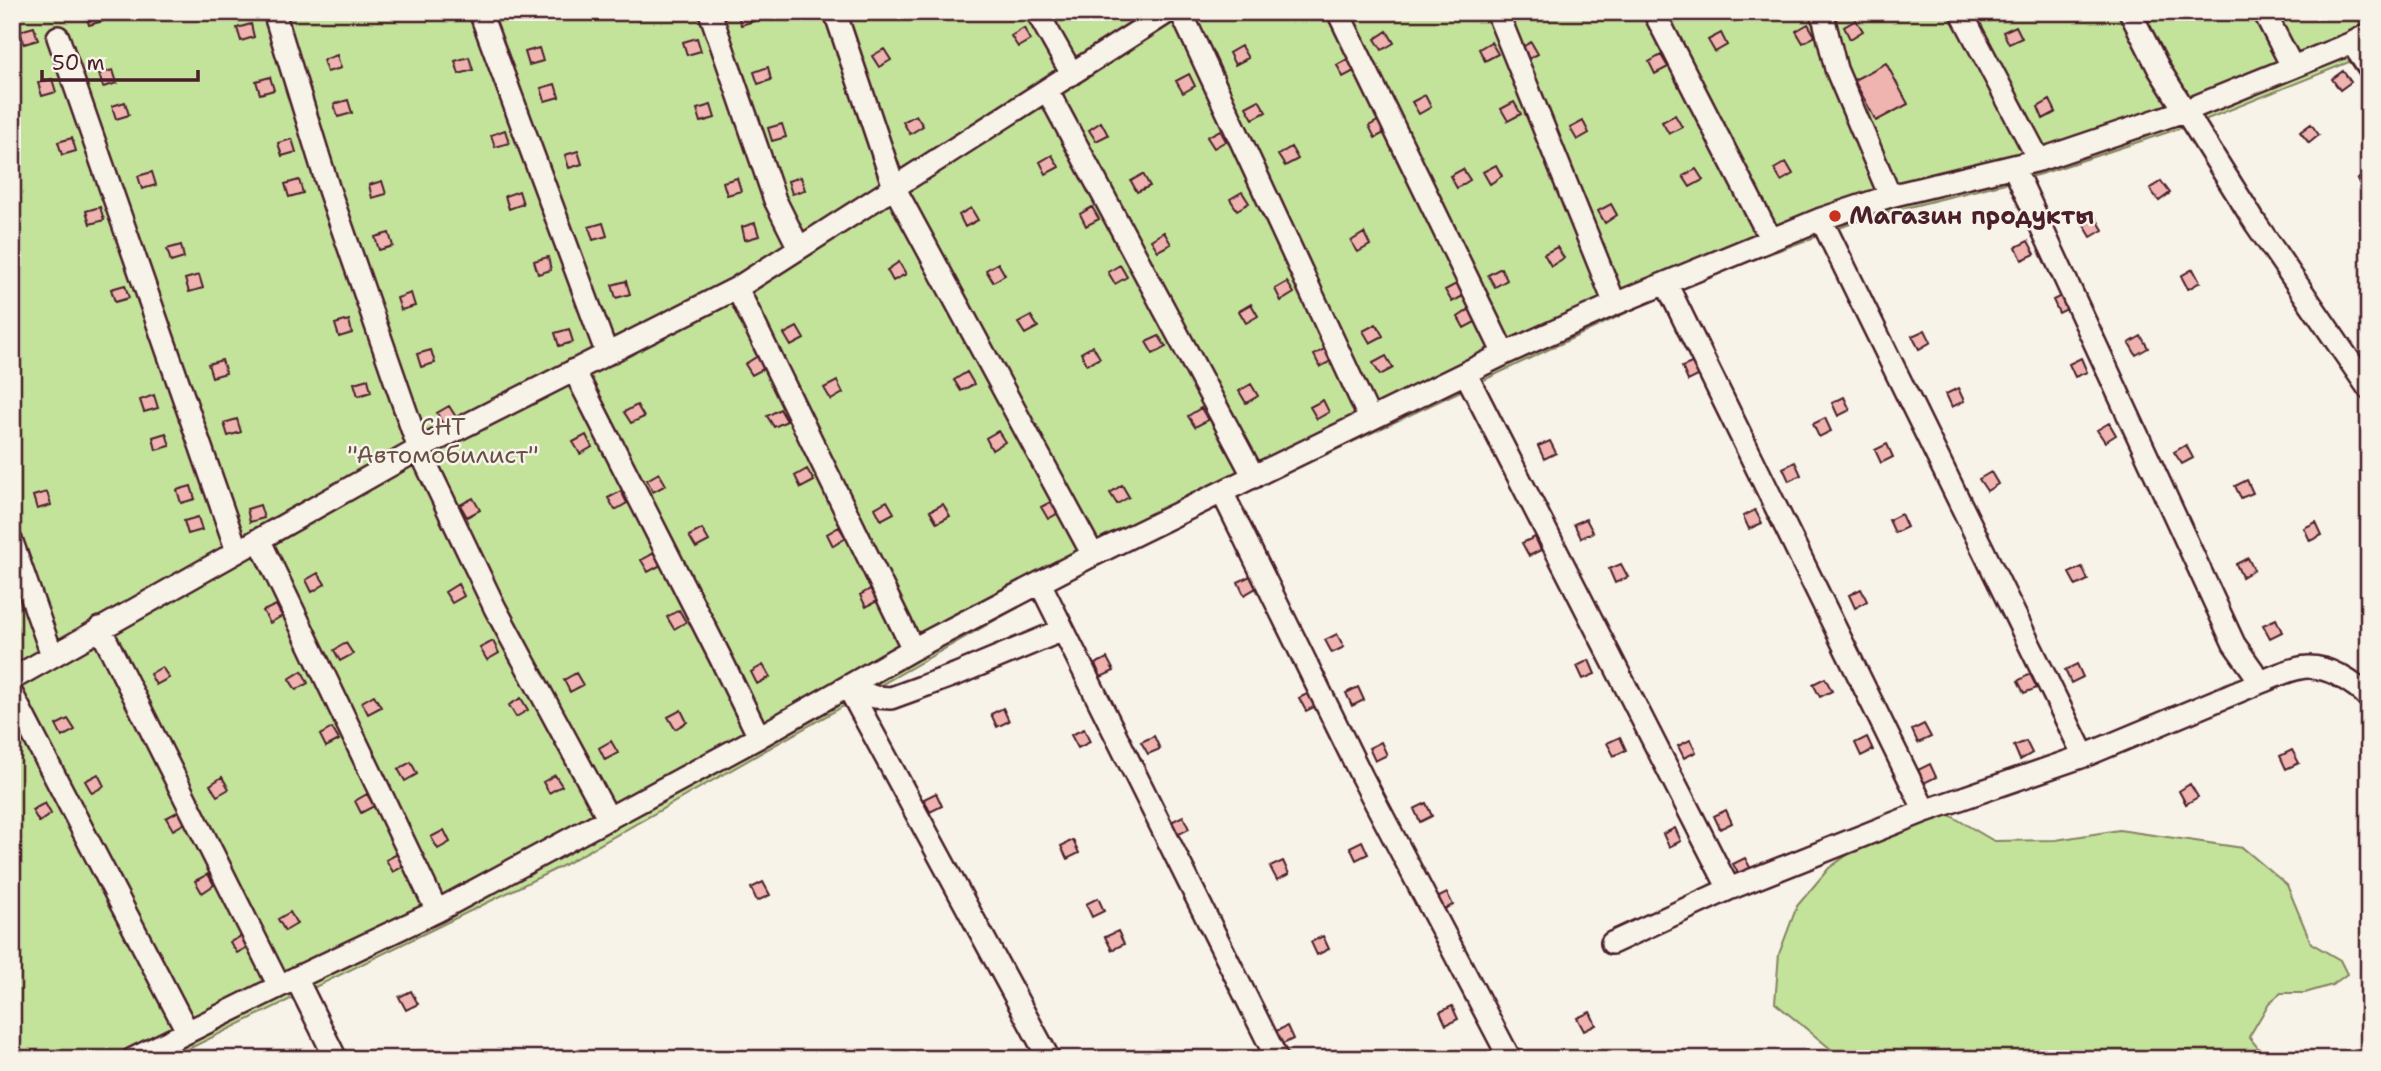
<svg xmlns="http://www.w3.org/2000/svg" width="2381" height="1071" viewBox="0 0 2381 1071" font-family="'Shantell Sans',sans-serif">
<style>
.green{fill:#c3e39b;stroke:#868163;stroke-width:2}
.building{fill:#efb4b0;stroke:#4a1f2b;stroke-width:2}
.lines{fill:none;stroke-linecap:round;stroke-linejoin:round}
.minor-casing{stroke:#4a1f2b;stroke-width:26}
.minor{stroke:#f7f3e8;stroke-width:21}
.poi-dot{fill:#c8321e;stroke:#f7f3e8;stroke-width:2.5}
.labels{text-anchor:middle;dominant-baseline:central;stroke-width:5;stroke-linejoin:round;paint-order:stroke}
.poi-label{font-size:24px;font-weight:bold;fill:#4a1f2b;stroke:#f7f3e8;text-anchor:start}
.park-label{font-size:24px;fill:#685047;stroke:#f7f3e8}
</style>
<rect width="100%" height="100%" fill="#f7f3e8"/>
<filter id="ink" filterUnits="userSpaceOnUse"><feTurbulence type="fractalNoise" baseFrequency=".0143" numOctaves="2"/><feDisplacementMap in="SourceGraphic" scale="14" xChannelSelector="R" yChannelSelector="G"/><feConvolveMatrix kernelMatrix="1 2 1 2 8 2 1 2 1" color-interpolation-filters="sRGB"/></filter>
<g filter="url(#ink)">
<!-- green -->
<path class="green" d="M12 12H2369V54L2202 121 2041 174 1869 217 1685 285 1094 564 560 867 168 1059H12Z
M1948 814 1994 841 2056 840 2119 830 2243 848 2287 885 2311 943 2340 960 2347 974 2332 985 2305 993H2281L2269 1003 2249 1037 2267 1059H1843L1775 1003 1779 954 1797 906 1829 868 1860 846Z"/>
<!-- building -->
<path class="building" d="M85 12H100L103 21 89 25Z
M737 12H752L754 21 741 25Z
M1856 20 1863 31 1850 39 1844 27Z
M251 24 254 37 241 41 237 28Z
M1808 24 1815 36 1803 43 1796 31Z
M2016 26 2022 38 2009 44 2003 32Z
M34 27 38 40 24 44 20 31Z
M1024 28 1030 40 1018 47 1011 36Z
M1387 31 1394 43 1382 50 1375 39Z
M1721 33 1727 45 1715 52 1708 40Z
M697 38 701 51 687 55 683 42Z
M1491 42 1498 54 1485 61 1479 49Z
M1531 42 1538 54 1525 61 1519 49Z
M1241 46 1248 58 1235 65 1229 53Z
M539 48 543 61 529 65 525 52Z
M884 49 891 60 879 67 872 56Z
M337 55 341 68 327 72 323 60Z
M1661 55 1668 67 1655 74 1649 62Z
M469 57 473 70 459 74 455 61Z
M1349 58 1356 70 1343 77 1337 65Z
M1886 63 1908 104 1876 121 1854 80Z
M768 67 771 80 758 84 754 72Z
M113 70 117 83 103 87 99 74Z
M2343 71 2351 82 2340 90 2332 79Z
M1189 74 1195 86 1183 93 1176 81Z
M270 77 274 90 260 94 256 81Z
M52 79 56 92 42 96 38 83Z
M555 84 559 97 545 101 541 88Z
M1425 95 1431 107 1419 114 1412 102Z
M348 100 352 113 338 117 334 104Z
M1259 100 1266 112 1253 119 1246 107Z
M2050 100 2056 112 2043 119 2038 107Z
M125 102 129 115 116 119 112 106Z
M1514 102 1521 114 1508 121 1501 109Z
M711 105 715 118 701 122 697 109Z
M916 115 923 126 910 134 903 122Z
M1675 115 1682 127 1669 134 1662 122Z
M1381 119 1388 131 1375 138 1369 126Z
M1583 121 1589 133 1577 140 1570 128Z
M1101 122 1108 135 1096 141 1089 130Z
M782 124 786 137 772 141 768 128Z
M2311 124 2319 135 2309 143 2300 132Z
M505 130 509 143 495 147 491 135Z
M1220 130 1226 141 1214 148 1207 137Z
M72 138 76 151 62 155 58 142Z
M292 139 296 152 282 156 278 143Z
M1291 147 1298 159 1285 166 1278 155Z
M578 151 582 164 569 168 565 155Z
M1052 155 1059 167 1046 174 1040 162Z
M1786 162 1793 174 1781 181 1774 169Z
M1496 165 1502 176 1490 184 1483 172Z
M1463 169 1470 180 1457 188 1450 176Z
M1696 169 1703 180 1690 187 1683 176Z
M152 172 156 185 142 189 138 176Z
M2367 172 2369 189 2365 191 2357 180Z
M1143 174 1150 186 1137 192 1131 181Z
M801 177 805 190 792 194 788 181Z
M737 178 741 191 727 195 723 182Z
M299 180 303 193 289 197 285 184Z
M382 181 386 194 372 198 369 185Z
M2161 181 2170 193 2159 201 2150 189Z
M519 191 523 204 509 209 505 196Z
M1242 192 1249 203 1237 210 1230 199Z
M1611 204 1617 215 1605 223 1598 211Z
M100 207 104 220 90 224 86 211Z
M1092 207 1099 219 1086 226 1080 214Z
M971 208 978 220 965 227 959 215Z
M2096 218 2103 230 2091 237 2084 225Z
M603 223 607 236 593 240 589 227Z
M755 223 759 236 745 240 742 227Z
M1164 232 1171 244 1158 251 1151 240Z
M389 233 393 246 379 250 375 237Z
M1364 233 1370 245 1358 252 1351 241Z
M2028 241 2035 254 2022 260 2016 247Z
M181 245 184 258 171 262 167 249Z
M1557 247 1564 258 1551 266 1544 254Z
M548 257 551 270 538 274 534 261Z
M899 262 906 274 893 281 887 270Z
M998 263 1005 275 993 282 986 270Z
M1120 265 1127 277 1115 284 1108 272Z
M1501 268 1507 280 1495 287 1488 275Z
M2193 269 2200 282 2188 289 2181 276Z
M199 275 203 288 189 292 185 279Z
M626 281 630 294 616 298 612 285Z
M1287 282 1294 293 1281 301 1275 289Z
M1458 283 1465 295 1452 302 1445 290Z
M125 285 129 298 115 302 111 289Z
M411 293 415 306 401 310 397 298Z
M2065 294 2071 307 2059 313 2053 300Z
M1251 304 1258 316 1246 323 1239 311Z
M1470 309 1477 321 1464 328 1458 317Z
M1031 316 1038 327 1025 334 1018 323Z
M349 320 352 333 339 337 335 324Z
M1376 324 1383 336 1370 343 1363 331Z
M797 327 804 339 791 346 784 334Z
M569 329 573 342 559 346 555 333Z
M1925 330 1931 342 1919 349 1912 336Z
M1159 336 1166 347 1153 354 1146 342Z
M2141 336 2148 348 2136 355 2129 343Z
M1093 346 1100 358 1087 365 1081 353Z
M1326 348 1333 360 1320 367 1314 355Z
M431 350 435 363 421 367 417 354Z
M758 356 765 368 752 375 745 364Z
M1386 356 1393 368 1380 375 1373 363Z
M2081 358 2087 372 2075 377 2069 364Z
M222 360 226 373 212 377 208 364Z
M1694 362 1700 375 1688 381 1682 367Z
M967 372 974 384 961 391 954 380Z
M368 379 371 392 358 396 354 383Z
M837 381 843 393 831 400 824 388Z
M1251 384 1258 396 1246 403 1239 391Z
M1958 388 1964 401 1952 407 1946 394Z
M154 395 158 408 144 412 140 400Z
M1844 397 1850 410 1838 416 1832 403Z
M1323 400 1329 412 1317 419 1310 407Z
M637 405 644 417 631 423 624 412Z
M449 406 456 417 443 425 437 413Z
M1201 408 1208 420 1195 427 1188 416Z
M780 409 787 421 774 427 767 416Z
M1825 418 1831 431 1819 437 1813 424Z
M237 419 241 432 228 436 224 423Z
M2109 423 2116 435 2105 442 2097 430Z
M998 431 1005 442 992 450 986 438Z
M166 433 170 446 156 450 153 437Z
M586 435 592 447 580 454 573 442Z
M1550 441 1556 453 1544 459 1538 446Z
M1887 444 1893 457 1881 463 1875 450Z
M2186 445 2193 458 2182 464 2174 452Z
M1795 462 1801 475 1789 481 1783 468Z
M807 469 814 481 801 488 795 476Z
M1991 472 1998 484 1987 491 1979 479Z
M659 473 666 485 653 492 647 480Z
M2247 480 2253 493 2241 498 2235 486Z
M1122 485 1129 497 1117 504 1110 493Z
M191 486 195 499 181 503 177 490Z
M621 491 627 503 615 510 608 498Z
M47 492 51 505 37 509 33 496Z
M473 498 480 510 467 517 460 505Z
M1054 500 1060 512 1048 519 1041 507Z
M887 501 894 513 881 520 875 508Z
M943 504 950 516 937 523 930 511Z
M260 505 264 518 250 522 247 509Z
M1755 510 1762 523 1749 529 1743 516Z
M1901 514 1907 527 1895 533 1889 520Z
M198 517 202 530 188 534 184 521Z
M1586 519 1593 532 1581 538 1574 524Z
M2316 522 2322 535 2310 541 2304 528Z
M839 527 846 538 833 546 827 534Z
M702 529 709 541 696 548 689 536Z
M1535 537 1541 550 1529 556 1522 543Z
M654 553 661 565 648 572 641 560Z
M2248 558 2254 570 2242 577 2236 564Z
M1621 564 1628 577 1615 583 1609 569Z
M2082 567 2088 580 2076 586 2069 573Z
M318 573 325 584 312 592 306 580Z
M1250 576 1256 588 1244 595 1238 582Z
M458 584 464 596 452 603 445 592Z
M872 588 879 600 866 607 860 595Z
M1861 589 1867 601 1855 608 1849 595Z
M276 605 282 616 270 623 263 611Z
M679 610 686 622 674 629 667 617Z
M2276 619 2282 632 2270 638 2263 625Z
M1337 634 1344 647 1332 653 1325 640Z
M493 641 499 653 487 660 480 648Z
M346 643 353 654 340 661 334 650Z
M1107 658 1114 671 1101 677 1095 664Z
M1589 660 1595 674 1583 679 1577 666Z
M2077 664 2083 677 2071 683 2065 670Z
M763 665 770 677 757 684 751 672Z
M162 667 169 678 156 685 150 674Z
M302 671 308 683 296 690 289 679Z
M576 673 583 685 570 692 564 680Z
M2030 674 2037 688 2024 693 2018 681Z
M1825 678 1832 691 1820 697 1813 684Z
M1358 687 1364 700 1352 706 1346 693Z
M1311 692 1318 705 1306 711 1299 698Z
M374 695 381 707 368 714 362 702Z
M521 698 528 710 516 717 509 705Z
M1003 708 1009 721 997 727 991 714Z
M681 710 687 722 675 729 668 717Z
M68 719 75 730 62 737 56 725Z
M1924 724 1931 737 1918 743 1912 730Z
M332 728 339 740 326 747 320 735Z
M1084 729 1090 742 1078 748 1071 735Z
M1154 736 1160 749 1148 754 1141 742Z
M1620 737 1626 750 1614 756 1607 743Z
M1867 737 1873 750 1861 756 1855 743Z
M1690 740 1696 752 1684 758 1678 746Z
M611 741 618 753 605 760 599 748Z
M2026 741 2032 753 2020 760 2014 746Z
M1381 742 1387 755 1375 761 1369 748Z
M2292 750 2299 763 2286 769 2280 756Z
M411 762 417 774 405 781 398 769Z
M1930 764 1936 777 1924 783 1918 770Z
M98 774 104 786 92 793 85 781Z
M555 775 562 786 549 793 543 782Z
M222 777 229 789 217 796 210 785Z
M2190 784 2198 797 2186 804 2179 791Z
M936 793 942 806 930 812 924 799Z
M367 794 374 806 361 813 355 801Z
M45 803 51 814 39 822 32 810Z
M1426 803 1432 816 1420 822 1414 809Z
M1726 810 1732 823 1720 829 1714 816Z
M179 811 185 823 173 830 166 818Z
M1183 816 1189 829 1177 835 1171 822Z
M1675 828 1681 841 1669 847 1663 834Z
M444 830 450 842 438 849 431 837Z
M1073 840 1079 853 1067 859 1061 846Z
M1362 841 1368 854 1356 860 1350 847Z
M399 853 406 865 393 872 386 860Z
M1745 858 1752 871 1740 877 1733 864Z
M1283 861 1289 874 1277 880 1270 867Z
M208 874 214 885 202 893 195 881Z
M763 882 770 895 757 901 751 888Z
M1447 893 1453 905 1441 911 1435 899Z
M1098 898 1104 911 1092 917 1086 904Z
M290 912 297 924 285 931 278 919Z
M1118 931 1124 944 1112 950 1105 937Z
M243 935 250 946 237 953 230 942Z
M1323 936 1329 949 1317 955 1311 942Z
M411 991 418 1004 406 1010 399 997Z
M1452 1006 1458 1019 1446 1025 1440 1012Z
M1590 1012 1596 1025 1584 1031 1577 1018Z
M1287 1026 1293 1039 1281 1045 1274 1032Z"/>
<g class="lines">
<defs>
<path id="minor" d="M274 12 329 190 419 449 495 608 609 819
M480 12 607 354
M710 12 775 200 799 248
M835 12 894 187 1093 555
M1037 12 1072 74
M1181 12 1370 419
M1338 12 1504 354
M1497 12 1615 304
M1654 12 1771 240
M1820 12 1824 20 1836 69 1890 196
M1961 12 2039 160
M2130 12 2159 69 2256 224 2369 389
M2264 12 2292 66
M58 37 237 551
M2352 43 2369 68
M1047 90 1254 477
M2014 168 2234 644 2261 682C2291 670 2307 659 2338 675 2349 681 2361 689 2369 698
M1821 219 2084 756
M1666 283 1925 811
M737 288 913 649
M574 370 721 659 759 737
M1466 374 1729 889
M1222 492 1362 777 1510 1059
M259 539 437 911
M12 542 52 655
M1040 583 1277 1059
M100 628 279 986
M12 679 419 449 737 288 1168 12
M848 687 1049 1059
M848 687 875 697 891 698 957 674 1063 630
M12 694 187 1031
M1612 943 1729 889 1925 811 2084 756 2261 682
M296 978 336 1059
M133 1059 296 978 437 911 759 737 913 649 1093 555 1504 354 1615 304 1821 219 1890 196 2039 160 2187 110 2352 43 2369 34"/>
</defs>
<!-- minor casing -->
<use href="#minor" class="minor-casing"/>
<!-- minor -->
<use href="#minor" class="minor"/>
</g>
</g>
<!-- markers -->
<circle class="poi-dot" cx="1835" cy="216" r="7"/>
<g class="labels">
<!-- poi labels -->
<g class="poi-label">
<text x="1849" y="216">Магазин продукты</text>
</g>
<!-- park labels -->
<g class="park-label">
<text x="443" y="427">СНТ<tspan x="443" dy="28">"Автомобилист"</tspan></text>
</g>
</g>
<!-- margin -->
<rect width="2381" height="1071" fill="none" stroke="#f7f3e8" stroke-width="42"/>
<rect x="21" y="21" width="2339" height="1029" fill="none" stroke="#4a1f2b" stroke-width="2.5" filter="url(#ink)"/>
<!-- scale -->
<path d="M42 70v10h156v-10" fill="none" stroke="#4a1f2b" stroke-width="3.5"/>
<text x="52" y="70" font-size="21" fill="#4a1f2b" stroke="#f7f3e8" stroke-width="5" paint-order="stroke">50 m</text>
</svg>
